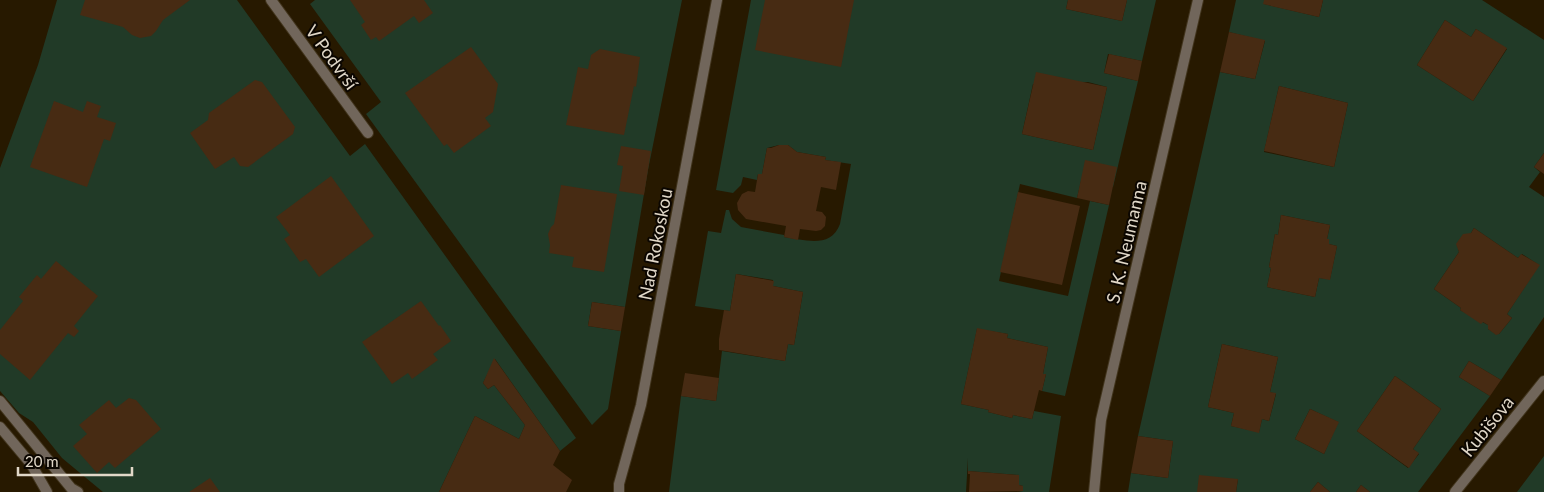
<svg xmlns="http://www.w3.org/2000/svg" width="1544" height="492" viewBox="0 0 1544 492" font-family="Lato,sans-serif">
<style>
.green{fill:#213a27;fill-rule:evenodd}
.building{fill:#472b13}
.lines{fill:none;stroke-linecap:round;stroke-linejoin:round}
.service-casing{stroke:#41341c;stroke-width:12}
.minor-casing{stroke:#41341c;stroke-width:12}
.service{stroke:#71665b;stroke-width:10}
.minor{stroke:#71665b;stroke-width:10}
.labels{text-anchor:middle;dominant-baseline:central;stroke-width:4;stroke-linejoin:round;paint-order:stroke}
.street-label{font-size:18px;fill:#e1d8c8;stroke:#0b0600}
</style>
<rect width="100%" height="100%" fill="#271900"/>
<!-- green -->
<path class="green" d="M57 0H237L350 156 365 144 576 438 560 451 495 359 483 383 488 389 494 385 525 425 519 439 475 416 439 492H103L62 458 33 422 19 413 0 391V168L38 65Z
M315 0H682L648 170 625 307 592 302 588 326 621 331 608 409 592 425 366 114 381 102 310 4Z
M751 0H1068L1066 9 1122 21 1127 0H1156L1142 61 1108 54 1104 73 1138 81 1113 187 1081 181 1077 198 1020 184 999 281 1068 296 1090 201 1109 205 1065 396 1042 391 1046 374H1043L1048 347 1007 338 1008 334 977 329 961 404 989 410 988 412 1012 418 1013 415 1032 419 1034 411 1061 416 1049 492H1018L1023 491V486L1019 485V475L968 471V458L966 492H669L681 396 716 401 722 351 785 361 788 344 794 345 803 292 773 286V280L736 274 730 311 695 306 708 231 721 233 726 210H729L732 219 741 227 784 235V237C805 240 831 249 840 224L851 164 825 160 826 157 797 152 788 145H779L767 148 762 174H758L757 180 743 177 741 185 733 193 716 190ZM1088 82 1107 87 1093 150 1022 134 1033 84Z
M1236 0H1264V4L1319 17 1323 0H1482L1544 40V153L1534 167 1540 172 1529 187 1544 197V317L1501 380 1469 361 1459 377 1490 396 1418 492H1370L1361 485 1356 492H1330L1318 482 1310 492H1236L1238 479 1197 492H1128L1131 473 1168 478 1173 441 1138 436 1220 72 1255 79 1265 41 1229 32ZM1445 20 1471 37 1476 29 1507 49 1473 101 1417 65ZM1279 86 1348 103 1334 167 1264 152ZM1281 215 1330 225 1327 239H1329V244L1337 246 1330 279 1319 278 1315 297 1267 287 1271 268 1269 267 1275 234 1278 235ZM1474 228 1518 258 1522 254 1539 265 1507 314 1512 318 1499 334H1496L1488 329V325L1460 310 1461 308 1434 289 1459 252 1457 244 1471 233ZM1222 344 1278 357 1270 392 1276 394 1269 421 1262 419 1259 432 1231 426 1234 413 1208 407ZM1395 376 1441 409 1413 449 1419 454 1408 468 1357 431ZM1310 409 1338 422 1324 454 1295 439Z
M1544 456V492H1517Z"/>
<!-- building -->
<path class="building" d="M85 0H190L163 20 156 31 151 36 140 38 132 35 123 27 80 15Z
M350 0H424L433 13 419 23 414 16 379 41 376 37 371 40 361 25 365 22Z
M765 0H854L841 67 755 50Z
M1068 0H1127L1122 21 1066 9Z
M1264 0H1323L1319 17 1263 4Z
M1445 20 1471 37 1476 29 1507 48 1473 101 1417 65Z
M1229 32 1265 40 1255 79 1220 72Z
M471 47 498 84 493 112 485 118 491 126 454 153 447 144 444 146 405 93Z
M600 49 640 57 636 87 634 86 624 135 566 125 578 67 588 69 591 55Z
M1109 54 1142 61 1138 81 1104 73Z
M1036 72 1107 87 1093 150 1022 134Z
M255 80 262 82 295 127 293 134 248 167 240 166 234 157 215 169 190 133 208 120 209 113Z
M1279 86 1348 103 1334 167 1264 151Z
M54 101 83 112 87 101 101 106 97 117 116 123 110 141 104 139 87 187 30 167Z
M779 145H788L797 152 826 157 825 160 841 162 836 190 821 187 816 211 822 212 826 217 825 226 821 230 816 231 800 229 798 240 784 237 786 226 746 219 738 210 737 203 742 194 748 191 755 192 758 174H762L767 148H771Z
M621 146 651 151 644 195 619 191 623 166 617 165Z
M1544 153V174L1534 167Z
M1085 160 1117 167 1109 205 1077 198Z
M331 176 374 236 319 277 306 259 300 262 284 239 290 235 276 217Z
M561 185 617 194 604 272 572 267 574 257 549 253 550 245 548 234 551 227 554 224Z
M1018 192 1080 206 1062 285 1000 272Z
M1281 215 1330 225 1327 239H1329V244L1337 246 1330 280 1319 278 1315 297 1267 287 1271 268 1269 267 1275 234 1278 235Z
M1474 228 1518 258 1521 254 1540 265 1507 314 1512 318 1499 334 1496 335 1488 329V325L1483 322 1481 324 1460 310 1461 308 1434 289 1459 252 1456 244 1463 234 1471 233Z
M56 261 98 296 74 326 79 331 74 337 68 333 30 380 0 354V330L23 301 19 297 37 275 41 279Z
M736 274 774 281 773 286 803 292 794 345 788 344 785 361 719 350V339L724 310 730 311Z
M421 301 439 326 440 325 451 341 433 354 438 360 412 379 408 373 392 384 362 342Z
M592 302 625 307 621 331 588 326Z
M977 328 1008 334 1007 338 1048 347 1043 374H1046L1042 391 1039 390 1032 419 1013 415 1012 418 988 412 989 410 961 404Z
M1222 344 1278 357 1270 392 1276 393 1269 421 1262 419 1259 433 1231 426 1234 413 1208 407Z
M494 358 560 451 553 465 572 480 566 492H439L475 416 519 439 525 425 494 385 488 389 483 383Z
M1469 361 1501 380 1490 396 1459 377Z
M685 373 719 378 716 401 681 396Z
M1395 376 1441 409 1413 449 1419 453 1409 468 1357 431Z
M129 398 136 400 161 429 115 468 109 462 97 473 73 446 87 434 79 425 109 400 116 408Z
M1310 409 1339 422 1324 454 1295 439Z
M1138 436 1173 441 1168 478 1131 473Z
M968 471 1019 475V485L1023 486V491L969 492 970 474H968Z
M1199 475 1238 479 1236 492H1197Z
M210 478 220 492H189Z
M1318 482 1330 492H1310Z
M1361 485 1370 492H1356Z"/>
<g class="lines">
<defs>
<path id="service" d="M0 401 71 488 78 492"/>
<path id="minor" d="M271 0 368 133
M0 427 31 464 47 492
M619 492V484L641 405 717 0
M1094 492 1101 420 1198 0
M1455 492 1544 381"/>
</defs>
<!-- service casing -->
<use href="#service" class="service-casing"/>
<!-- minor casing -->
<use href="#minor" class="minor-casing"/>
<!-- service -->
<use href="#service" class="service"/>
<!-- minor -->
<use href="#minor" class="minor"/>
</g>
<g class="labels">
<!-- street labels -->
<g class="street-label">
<text transform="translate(332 57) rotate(54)">V Podvrší</text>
<text transform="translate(1126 242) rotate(-77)">S. K. Neumanna</text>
<text transform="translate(655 244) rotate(-79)">Nad Rokoskou</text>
<text transform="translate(1487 426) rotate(-51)">Kubišova</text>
</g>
</g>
<!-- scale -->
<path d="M18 467v8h114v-8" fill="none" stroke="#e1d8c8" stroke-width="2.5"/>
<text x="25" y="467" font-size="15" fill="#e1d8c8" stroke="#0b0600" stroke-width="4" paint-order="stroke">20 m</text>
</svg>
